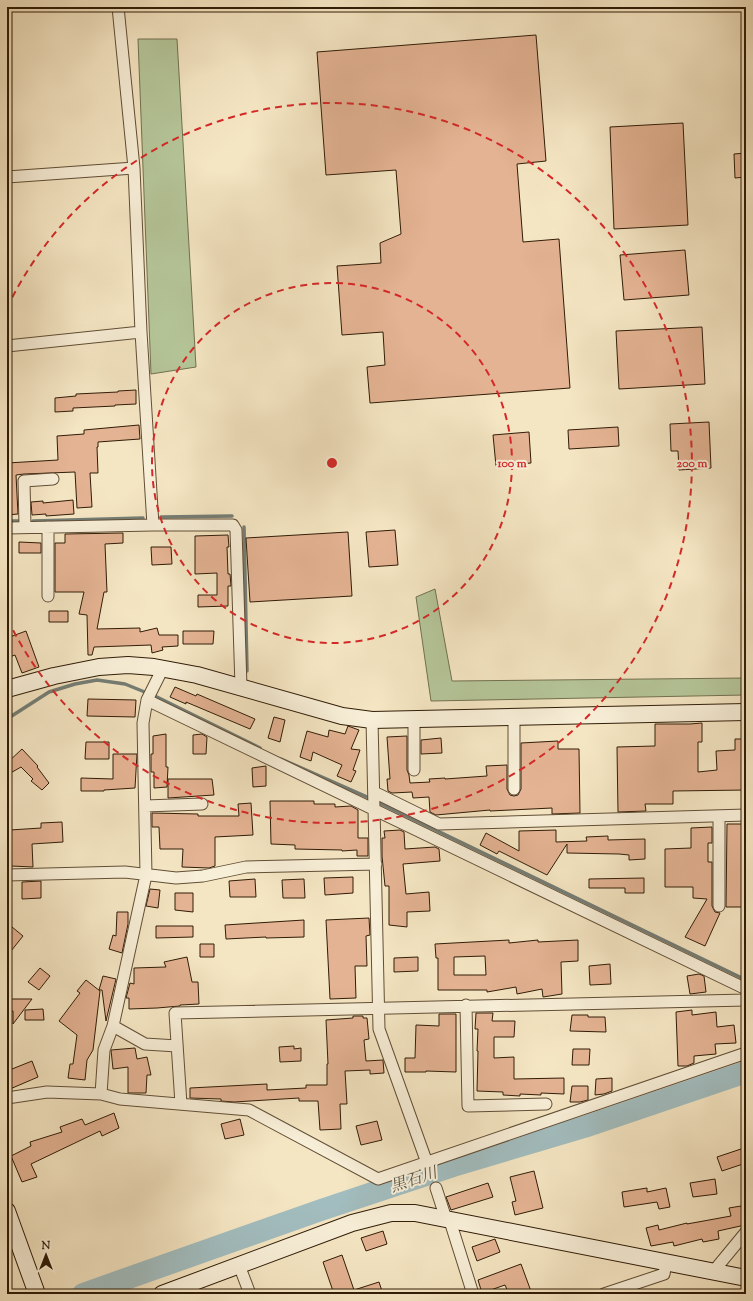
<svg xmlns="http://www.w3.org/2000/svg" width="753" height="1301" viewBox="0 0 753 1301" font-family="'Sorts Mill Goudy','Noto Serif JP',serif">
<style>
.green{fill:#b5c699;stroke:#727150}
.lines{fill:none;stroke-linecap:round;stroke-linejoin:round}
.stream{stroke:#747d75;stroke-width:3.5}
.river{stroke:#a2bdbf;stroke-width:22}
.building{fill:#e4b393;stroke:#301c07;fill-rule:evenodd}
.street-casing{stroke:#614e36;stroke-width:13}
.secondary-casing{stroke:#301c07;stroke-width:18}
.street{stroke:#f8efd8;stroke-width:11}
.secondary{stroke:#f8efd8;stroke-width:16}
.ring{fill:none;stroke:#d62828;stroke-width:2;stroke-dasharray:7 5}
.labels{text-anchor:middle;dominant-baseline:central;stroke-width:4;stroke-linejoin:round;paint-order:stroke}
.water-label{font-size:16px;font-style:italic;fill:#585447;stroke:#f8efd8}
.centre{fill:#d62828;stroke:#f8efd8;stroke-width:2}
.ring-label{font-size:12px;text-anchor:middle;font-weight:bold;fill:#d62828;stroke:#f8efd8;stroke-width:4;stroke-linejoin:round;paint-order:stroke}
</style>
<rect width="100%" height="100%" fill="#f5e6c3"/>
<filter id="stains"><feTurbulence type="fractalNoise" baseFrequency=".005" numOctaves="4"/><feColorMatrix values="0 0 0 0 .2 0 0 0 0 .09 0 0 0 0 .02 0 0 0 .5 -.17"/></filter>
<radialGradient id="worn" r=".72"><stop offset=".6" stop-color="#630" stop-opacity="0"/><stop offset="1" stop-color="#630" stop-opacity=".3"/></radialGradient>
<!-- green -->
<path class="green" d="M138 39H177L196 367 151 374Z
M435 589 452 681 746 678V695L431 701 416 597Z"/>
<g class="lines">
<!-- stream -->
<path class="stream" d="M161 517 232 516
M7 521H19
M33 521 143 518
M244 527 247 671
M7 719 49 692 75 684 97 680 125 684 157 697 260 748
M281 759 365 796 746 980"/>
<!-- river -->
<path class="river" d="M83 1294 321 1210 453 1166 584 1127 746 1072"/>
</g>
<!-- building -->
<path class="building" d="M536 35 546 161 517 164 523 242 559 239 570 388 370 403 367 367 385 365 383 332 342 335 337 266 381 263 380 243 401 234 396 170 326 175 317 52Z
M683 123 688 225 614 229 610 127Z
M746 153V177L735 178 734 154Z
M685 250 689 295 624 300 620 255Z
M702 327 705 384 619 389 616 331Z
M136 390V404L115 405V406L73 408V411L55 412V398L76 396V394L118 392V391Z
M709 422 711 468 679 470 678 451H671L670 424Z
M139 425 140 439 98 442V447H97L98 473H90L92 507 77 508 75 472 24 474 16 475 18 514 7 515V463L58 460 57 436 84 434V430Z
M618 427 619 446 569 449 568 430Z
M529 432 531 463 496 466 493 435Z
M73 500 74 514 46 516V514L32 515 31 502 43 501V503Z
M395 530 398 565 369 567 366 532Z
M348 532 352 596 250 602 246 538Z
M123 533V543L105 544 107 592H104L97 629 140 628V632L157 628 159 635H178V646L162 647 163 650 152 653 151 645 94 647 92 655H88L87 615 79 614 84 592H55V543H65V534Z
M228 535 229 547H227L228 574H230L231 586H228V606L198 607V595H217V573L195 574V536Z
M19 542 41 543V553H19Z
M151 547H171L172 564 152 565Z
M49 611H68V622H49Z
M26 631 39 667 22 673 15 655 7 658V638Z
M183 631H214L213 644H183Z
M175 687 196 696 197 694 255 719 250 729 186 702V704L170 697Z
M88 699 136 700 135 717 87 716Z
M274 717 285 720 280 742 268 738Z
M702 723V742H698V772L717 770 716 751 735 750V739H746V790L673 791V804H645L646 811 618 812 617 747 655 746V724H690Z
M348 726 359 730 351 749 360 750 353 770 356 771 351 782 337 776 342 765 313 752 311 761 300 757 307 731 328 737 329 730 345 734Z
M166 734V767H168L167 787 154 788V772H151V754H153V736Z
M202 734 207 737 206 754H193V735Z
M407 736V770L409 775 410 783 430 782 429 779 445 778V779L487 776 486 766 507 765V789L510 795 514 796 518 795 521 789V743L558 741V749H579L580 813 552 814V808L490 811V810L436 815 430 812 429 797 413 798 412 792 392 793 388 791 387 779H390L387 737Z
M441 738 442 753 421 754V740Z
M86 742H109V759H85Z
M22 749 38 766 37 767 49 783 42 790 31 781 33 779 21 767 7 775V763Z
M113 754H137L135 788 104 790V791H81V778L113 779Z
M266 766V786L253 787 252 768Z
M168 779H212L214 795 168 798Z
M270 801H314V804H335V807L351 806 358 810V838H368V856H357V850L342 851V850L295 849V845L271 844Z
M251 803 253 835 215 837V866L209 868 182 867 183 849H160L159 827H152V813L198 814V816H239L238 804Z
M62 822 63 842 32 844 33 867 11 866 10 830 41 828V823Z
M727 824H746V838H744V862H746V907H726Z
M712 827V843H708V862H712V906L715 912 720 913 705 946 685 937 707 899 693 898V887H665V849L691 848V828Z
M400 830 404 832 405 849 435 847 439 849 440 861 403 864 406 894 429 892 430 911 407 912V927L389 925V886H385L382 856V838H385L384 831Z
M556 830V842L587 841 586 837 608 836V840L645 839V859L629 860V855L619 854 567 853V844L547 875 499 851 497 854 480 845 486 833 519 851V831Z
M353 877V893L325 895 324 878Z
M644 878V893H625V888H589V879Z
M255 879 256 897H230L229 881Z
M304 879 305 898H283L282 880Z
M41 881V898L22 899V882Z
M150 889 160 890 158 908 146 906Z
M175 893H193V912L175 910Z
M117 912H128V924L122 953 109 949 113 935 116 936Z
M369 918 370 935 366 936 367 966H355L356 998 330 999 326 920Z
M304 920V937L266 938V937L226 939 225 925Z
M156 926H193V937L156 938Z
M12 927 23 936 7 956V934Z
M509 940V943L538 940V942L578 940V961L561 962 562 994 543 997 542 989 517 994 516 987 487 992V990H438V958H436L435 944ZM485 956 486 975H454V957Z
M200 944H214V957H200Z
M187 957 192 982H198L199 1004 180 1005V1006L157 1008 129 1009V998H126L130 983 134 984V968L166 967 164 962Z
M418 957V971L394 972V958Z
M610 964 611 984 590 985 589 966Z
M40 968 50 976 39 990 28 982Z
M699 974 704 976 706 992 690 994 687 976Z
M103 976 116 979 106 1021 102 990H99Z
M86 980 100 991 93 1050 87 1060 85 1080 68 1078 70 1064H73L77 1035 59 1021 80 993 77 991Z
M7 999H32L13 1024V1011H7Z
M43 1009 44 1020H25V1010Z
M692 1010V1015L716 1012 717 1027 734 1025 736 1043 715 1044 716 1054 694 1056V1063L687 1066H678L676 1012Z
M476 1013H493L492 1021H515L514 1037H494V1058L514 1057V1079L564 1078V1094L541 1093V1095L520 1094V1096L503 1095V1092L477 1091 478 1051H477L478 1029H475Z
M439 1014H456V1072L426 1071V1072H405V1058H415L416 1025 439 1026Z
M572 1015H588V1017H605L606 1032 570 1031Z
M353 1016H363V1018H367L369 1039 364 1040 366 1061 383 1060 384 1073 370 1074V1070L345 1071 347 1104H340L341 1129 320 1130 318 1101H299V1098L234 1102 221 1101V1099L190 1098V1088L267 1084V1090L306 1088V1085H327V1064H328L326 1020 353 1018Z
M294 1046V1049L301 1048V1061L280 1062 279 1047Z
M135 1048 137 1059 147 1057 151 1075H147L146 1093H128V1067L113 1069 111 1050Z
M573 1049H590L589 1065H572Z
M32 1061 38 1077 10 1089 7 1083V1071Z
M612 1078V1091L604 1094 595 1095 596 1079Z
M572 1086H588V1100L580 1102H570Z
M114 1113 119 1128 102 1136 100 1131 31 1164 37 1177 22 1182 11 1156 31 1146 30 1142 62 1132 60 1127 82 1119 85 1125Z
M240 1119 244 1135 225 1139 221 1124Z
M377 1121 382 1140 361 1145 356 1126Z
M741 1149 746 1163 722 1171 717 1157Z
M534 1171 543 1208 515 1215 512 1202 516 1201 510 1177Z
M715 1179 717 1194 693 1197 690 1183Z
M488 1183 493 1197 451 1210 446 1197Z
M647 1188V1192L666 1188 670 1207 659 1209 657 1202 624 1207 622 1192Z
M741 1206 745 1225 718 1231 719 1239 703 1242 702 1239 674 1246 673 1242 651 1246 646 1228 658 1225 659 1230 687 1223V1224L731 1216 729 1208Z
M383 1231 387 1244 366 1251 361 1238Z
M495 1239 500 1252 477 1261 472 1247Z
M342 1255 354 1290 379 1282 383 1294H334L323 1262Z
M521 1264 532 1294H509L505 1285 482 1293 478 1280Z"/>
<g class="lines">
<defs>
<path id="street" d="M118 7 134 168 141 332 153 525
M7 177 134 168
M7 346 141 332
M25 527 24 481 53 479
M7 528 153 525H233L236 530 241 687
M48 596V527
M147 700 746 989
M514 717V789
M414 719V770
M372 720 379 1029 427 1163
M374 792 439 824 746 815
M145 806 202 804
M719 816V906
M7 875 125 872 176 878 203 876 246 867 376 864
M466 1005 468 1106 546 1104
M113 1026 145 1044 177 1046
M101 1094 104 1050 113 1026 146 875 143 723 147 700 163 668
M7 1098 47 1092 101 1094 120 1099 249 1110 378 1179 746 1053
M181 1104 175 1013 746 1000
M436 1188 446 1219
M450 1221 473 1294
M239 1265 250 1294
M713 1272 746 1232
M604 1294 664 1274 666 1263"/>
<path id="secondary" d="M7 689 54 676 99 667 128 665 154 667 197 675 342 716 372 720 746 712
M7 1211 37 1294
M162 1294 352 1223 391 1213H415L746 1278"/>
</defs>
<!-- street casing -->
<use href="#street" class="street-casing"/>
<!-- secondary casing -->
<use href="#secondary" class="secondary-casing"/>
<!-- street -->
<use href="#street" class="street"/>
<!-- secondary -->
<use href="#secondary" class="secondary"/>
</g>
<!-- distance rings -->
<g class="ring">
<circle cx="332" cy="463" r="180"/>
<path d="M7 308A360 360 0 1 1 7 618"/>
</g>
<g class="labels">
<!-- water labels -->
<g class="water-label">
<text transform="translate(414 1181) rotate(-18)">黒石川</text>
</g>
</g>
<circle cx="332" cy="463" r="6" class="centre"/>
<g class="ring-label">
<text x="512" y="467">100 m</text>
<text x="692" y="467">200 m</text>
</g>
<!-- margin -->
<rect width="753" height="1301" fill="none" stroke="#f5e6c3" stroke-width="24"/>
<rect x="8" y="8" width="737" height="1285" fill="none" stroke="#301c07" stroke-width="2"/>
<rect x="12" y="12" width="729" height="1277" fill="none" stroke="#301c07"/>
<!-- north arrow -->
<g transform="translate(46 1255)" stroke="#f8efd8" stroke-width="3" paint-order="stroke">
<path d="M0-3L7 15L0 10L-7 15Z" fill="#301c07"/>
<text y="-6" font-size="11" font-weight="bold" text-anchor="middle" fill="#301c07">N</text>
</g>
<rect width="100%" height="100%" filter="url(#stains)"/>
<rect width="100%" height="100%" fill="url(#worn)"/>
</svg>
